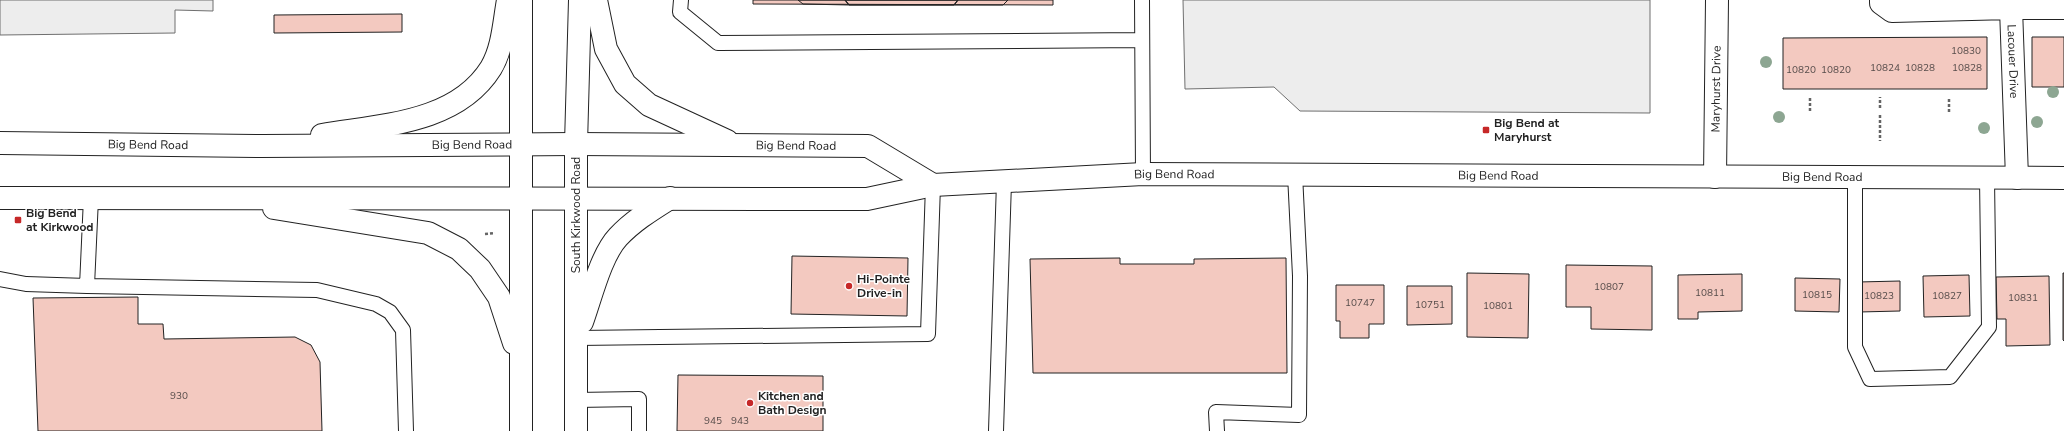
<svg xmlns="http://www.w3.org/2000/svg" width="2064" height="431" viewBox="0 0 2064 431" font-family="'Nunito Sans',sans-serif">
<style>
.parking{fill:#ededed;stroke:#6f6f6f}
.building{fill:#f3c9c0;stroke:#222}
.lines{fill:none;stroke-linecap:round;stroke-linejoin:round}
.lane-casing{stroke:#222;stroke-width:16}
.street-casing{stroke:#222;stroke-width:24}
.primary-casing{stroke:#222;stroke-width:24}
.path{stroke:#646464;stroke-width:2.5;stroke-dasharray:3 2;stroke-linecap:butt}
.lane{stroke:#fff;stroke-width:14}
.street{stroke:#fff;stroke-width:22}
.primary{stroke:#fff;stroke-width:22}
.tree{fill:#8da692}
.poi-dot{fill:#c62828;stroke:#fff;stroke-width:1.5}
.labels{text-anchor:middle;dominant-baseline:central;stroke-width:3;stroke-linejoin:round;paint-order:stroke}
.number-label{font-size:10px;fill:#564c4a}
.street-label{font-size:12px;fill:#222;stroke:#fff}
.poi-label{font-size:12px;font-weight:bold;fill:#222;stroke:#fff;text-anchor:start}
</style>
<rect width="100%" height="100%" fill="#fff"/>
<!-- parking -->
<path class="parking" d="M0 0H213V11L175 10V33L0 35Z
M1183 0H1650V113L1300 111 1274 87 1185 89Z"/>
<!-- building -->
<path class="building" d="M753 0H1053V5L753 4Z
M798 0H845L849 5 803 4Z
M845 0H958L954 5H849Z
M845 0H958L954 5H849Z
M958 0H1008L1003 5H954Z
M402 14V32L274 33V15Z
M1987 37V89H1783V38Z
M2032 37H2064V87H2032Z
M792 256 908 258 907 316 791 314Z
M1120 258V264H1194V259L1286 258 1287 373H1033L1030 259Z
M1566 265 1652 266V330L1591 329V307H1566Z
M1467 273 1529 274 1528 338 1467 337Z
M2063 273H2064V341L2063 340Z
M1742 274V311L1698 312V319H1678V275Z
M1969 275 1970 316 1924 317 1923 276Z
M2049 276 2050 345 2006 346V319H1997L1996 277Z
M1795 278 1840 279 1839 312 1795 311Z
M1900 281V311L1859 312 1858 282Z
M1336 285H1384V324H1369V338H1340V321H1336Z
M1407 286H1452V324L1407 325Z
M138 297V324H163L164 339 295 337 311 345 320 362 322 431H38L33 298Z
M678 375 823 376V431H677Z"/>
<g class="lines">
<defs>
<path id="lane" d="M681 0 680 12 718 43 1142 40
M1142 0 1143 174
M1855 177V347L1870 379 1950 377 1989 327 1987 178
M0 279 26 284 87 286 317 290 376 304 390 312 403 330 406 431
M87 286 91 198
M577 338 928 334 933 185
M576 400 639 399V431
M996 431 1004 182
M1217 431 1216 412 1299 415 1300 276 1295 174"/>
<g id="street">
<path id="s1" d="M1881 0V3L1892 11 2011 8 2017 178"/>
<path d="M2011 0V8H2064"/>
<path id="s2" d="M1715 177 1717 0"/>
</g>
<g id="primary">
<path d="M521 0V431"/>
<path d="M596 0 606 49 625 84 649 105 727 141"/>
<path d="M322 135C380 125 456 124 491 68 503 48 504 22 508 0"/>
<path id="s3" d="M0 143 262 146 576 144 868 146 933 185"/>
<path id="s4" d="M0 198 867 199 933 185 1143 174 2064 178"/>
<path d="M274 208 428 233 459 249 480 269 499 297 514 343"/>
<path d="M582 322C591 297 601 255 618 237 633 221 651 210 670 198"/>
<path d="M576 431V144L580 0"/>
</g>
</defs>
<!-- lane casing -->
<use href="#lane" class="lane-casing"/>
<!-- street casing -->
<use href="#street" class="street-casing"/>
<!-- primary casing -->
<use href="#primary" class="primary-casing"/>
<!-- path -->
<path class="path" d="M1880 108V97
M1810 111V98
M1949 112V98
M1880 115V141
M485 234 495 233"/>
<!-- lane -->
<use href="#lane" class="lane"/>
<!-- street -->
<use href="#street" class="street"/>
<!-- primary -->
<use href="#primary" class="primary"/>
</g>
<!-- trees -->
<g class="tree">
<circle cx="1766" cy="62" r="6"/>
<circle cx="2053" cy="92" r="6"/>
<circle cx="1779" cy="117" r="6"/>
<circle cx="2037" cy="122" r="6"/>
<circle cx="1984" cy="128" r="6"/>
</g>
<!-- markers -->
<g class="poi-dot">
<rect x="1482" y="126" width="8" height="8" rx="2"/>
<rect x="14" y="216" width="8" height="8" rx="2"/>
<circle cx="849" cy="286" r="4"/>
<circle cx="750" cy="403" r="4"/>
</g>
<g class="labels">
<!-- number labels -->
<g class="number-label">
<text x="1966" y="51">10830</text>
<text x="1885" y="68">10824</text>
<text x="1920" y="68">10828</text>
<text x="1967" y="68">10828</text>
<text x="1801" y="70">10820</text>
<text x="1836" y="70">10820</text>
<text x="1609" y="287">10807</text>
<text x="1710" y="293">10811</text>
<text x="1817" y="295">10815</text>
<text x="1879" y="296">10823</text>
<text x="1947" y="296">10827</text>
<text x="2023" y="298">10831</text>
<text x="1360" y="303">10747</text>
<text x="1430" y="305">10751</text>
<text x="1498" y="306">10801</text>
<text x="179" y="396">930</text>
<text x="713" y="421">945</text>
<text x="740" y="421">943</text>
</g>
<!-- street labels -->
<g class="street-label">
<text stroke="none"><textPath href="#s1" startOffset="189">Lacouer Drive</textPath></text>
<text stroke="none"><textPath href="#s2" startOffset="88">Maryhurst Drive</textPath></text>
<text stroke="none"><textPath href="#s3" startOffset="148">Big Bend Road</textPath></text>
<text stroke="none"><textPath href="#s3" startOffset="472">Big Bend Road</textPath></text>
<text stroke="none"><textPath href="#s3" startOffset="796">Big Bend Road</textPath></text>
<text stroke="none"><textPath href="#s4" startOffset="1176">Big Bend Road</textPath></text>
<text stroke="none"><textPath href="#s4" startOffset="1500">Big Bend Road</textPath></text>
<text stroke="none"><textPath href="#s4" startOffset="1824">Big Bend Road</textPath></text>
<text transform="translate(576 215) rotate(-90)">South Kirkwood Road</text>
</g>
<!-- poi labels -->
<g class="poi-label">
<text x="1494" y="123">Big Bend at<tspan x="1494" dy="14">Maryhurst</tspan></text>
<text x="26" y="213">Big Bend<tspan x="26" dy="14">at Kirkwood</tspan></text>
<text x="857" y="279">Hi-Pointe<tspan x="857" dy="14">Drive-in</tspan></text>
<text x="758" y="396">Kitchen and<tspan x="758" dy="14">Bath Design</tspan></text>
</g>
</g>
</svg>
